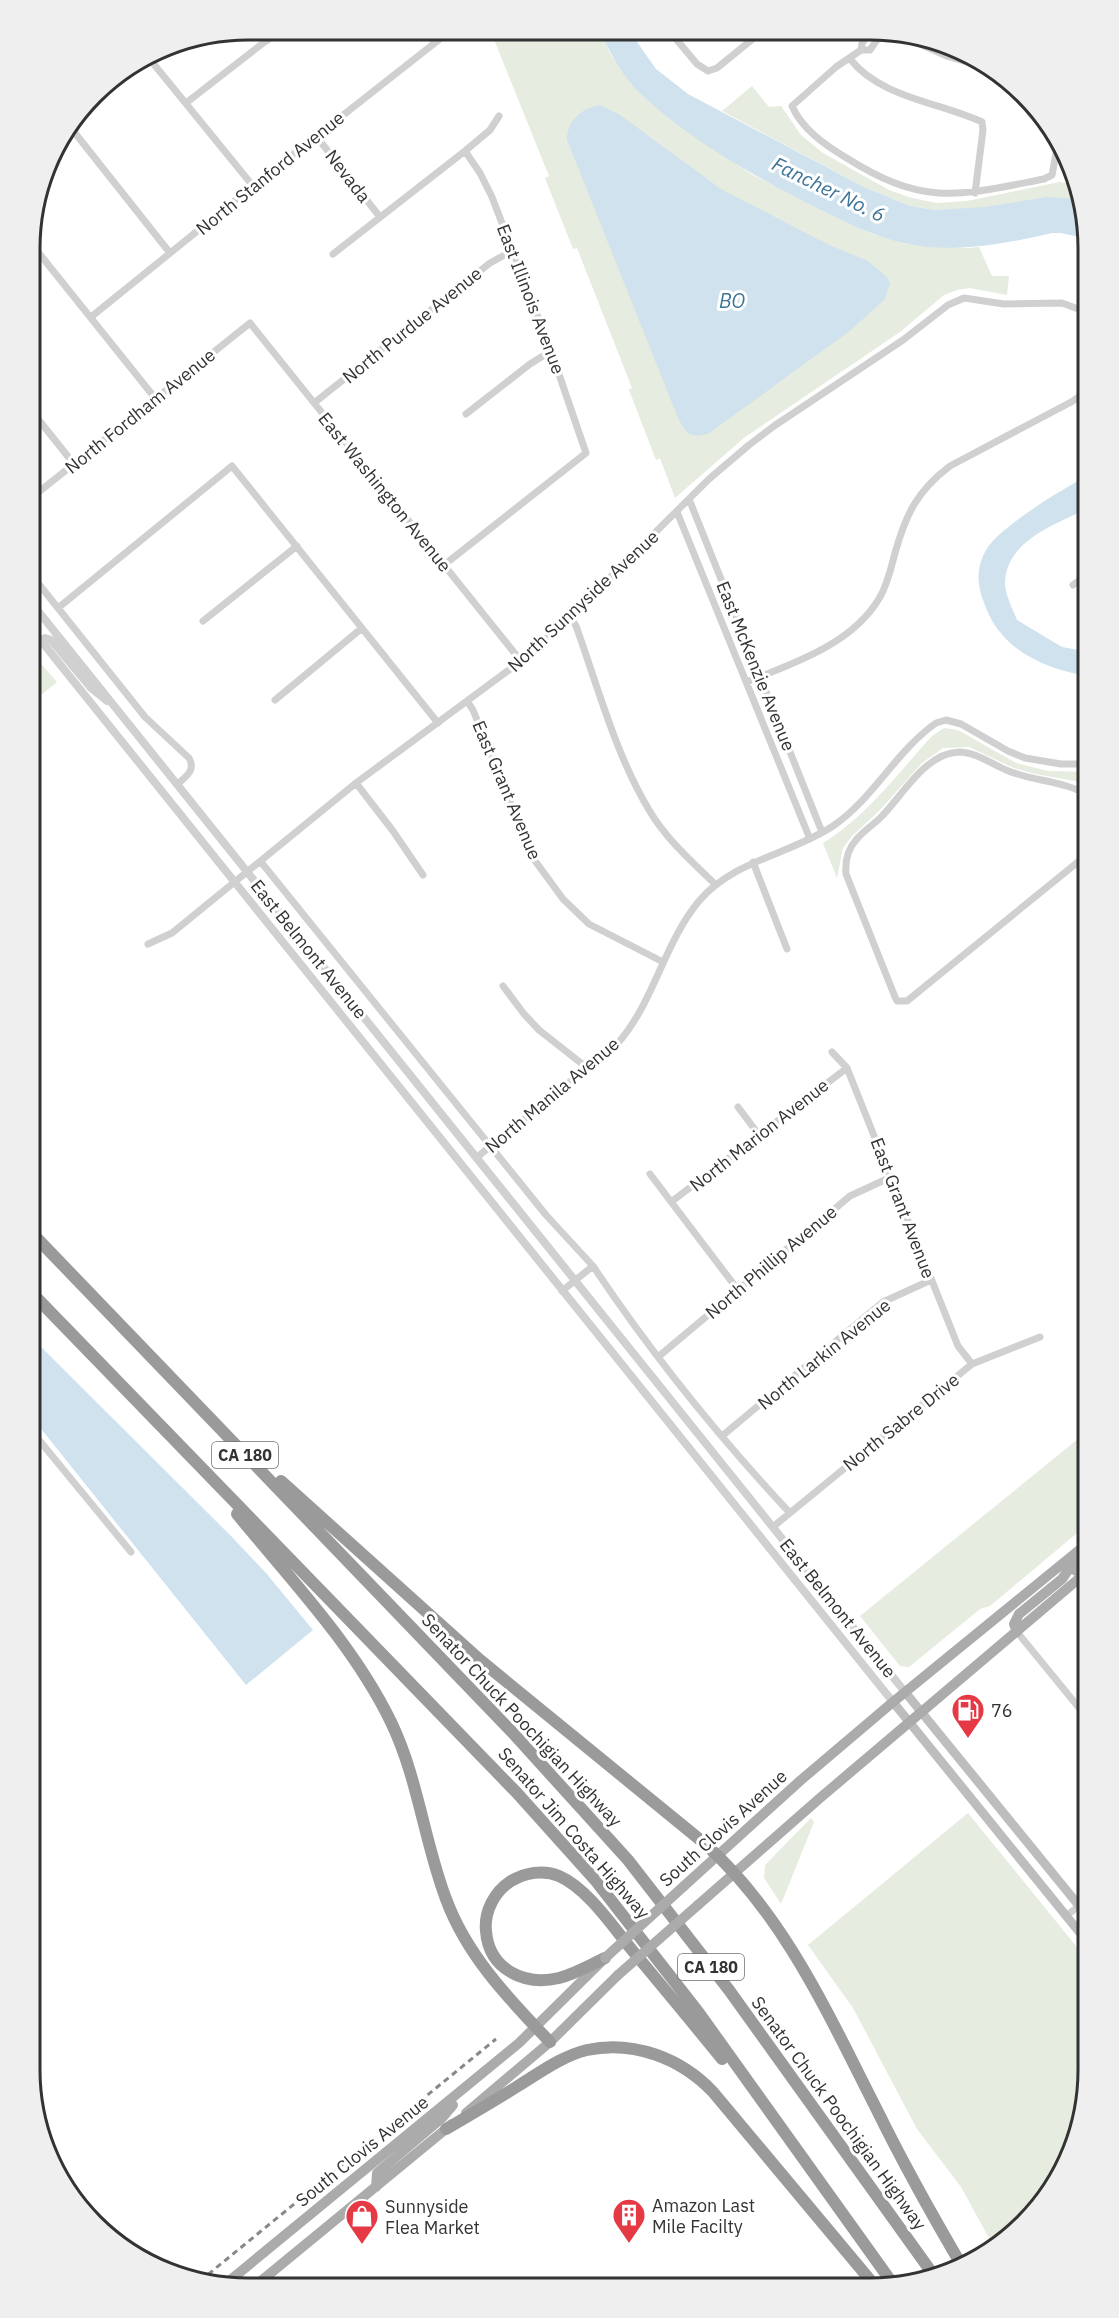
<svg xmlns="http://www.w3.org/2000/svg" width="1119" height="2318" viewBox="0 0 1119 2318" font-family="'IBM Plex Sans',sans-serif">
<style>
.green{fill:#e6ecdf}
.water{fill:#cfe2ee}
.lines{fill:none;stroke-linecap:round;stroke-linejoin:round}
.minor{stroke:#d0d0d0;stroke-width:7}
.tertiary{stroke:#d0d0d0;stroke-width:8}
.secondary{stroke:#bdbdbd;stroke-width:9}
.primary{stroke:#ababab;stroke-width:10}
.motorway{stroke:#9a9a9a;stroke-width:12}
.rail{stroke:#888;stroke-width:3;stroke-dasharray:6 4.5;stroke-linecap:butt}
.primary-bridge{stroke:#ababab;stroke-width:10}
.labels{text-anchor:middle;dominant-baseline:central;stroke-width:6;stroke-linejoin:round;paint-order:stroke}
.shield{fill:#fff;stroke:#707070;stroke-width:1.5}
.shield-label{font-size:16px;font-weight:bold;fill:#333}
.street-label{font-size:18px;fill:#333;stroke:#fff}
.poi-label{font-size:18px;fill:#333;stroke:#fff;text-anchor:start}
.water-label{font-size:20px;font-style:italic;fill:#3f7597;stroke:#fff}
.rim{fill:none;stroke:#333;stroke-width:3}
</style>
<rect width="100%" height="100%" fill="#fff"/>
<!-- green -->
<path class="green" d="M491 32H600L612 57 642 95 694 136 751 174 872 234 905 244 968 248 979 247 992 276H1009L1007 295 970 288 957 290 944 295 900 332 745 437 675 498 660 458 656 460 629 390 632 388 577 248 573 249 545 178 549 176Z
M752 86 769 107 781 106 801 135 823 153 889 190 912 198 937 203 967 201 1059 182 1079 184 1081 200 1077 199 960 210H936L910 206 864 187 722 111Z
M30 651 57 682 30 704Z
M944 728 958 730 1016 763 1048 771 1089 772V788L1075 781 1035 774 1014 768 969 747 943 748 922 763 879 811 852 836 843 848 837 878 823 843C866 817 898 773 932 736Z
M1089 1430V1523L990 1606 980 1609 909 1667 900 1666 860 1616Z
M968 1813 1089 1962V2084L1077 2140 1044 2203 995 2249 961 2187 917 2129 853 2008 808 1945Z
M811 1818 814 1822 781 1904 764 1878 765 1865Z"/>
<!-- water -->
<path class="water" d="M600 32H630L656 69 688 94 864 187 910 206 936 210 985 207 1048 197 1077 199 1081 200 1088 239 1061 233H1052C1004 244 953 254 903 243 876 237 852 225 827 213 764 182 695 144 643 96 624 79 611 55 600 32Z
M600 105 620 115 721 189 829 245 868 261 887 277 890 283 885 299 851 330 708 434C688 438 687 434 678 418L567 140C567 121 581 108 600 105Z
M1089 475V508C1056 524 1004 541 1005 585 1006 596 1013 610 1017 620L1062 647 1089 652V676C1058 672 1020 658 1000 632 992 623 987 611 983 600 976 582 977 563 988 547 1003 525 1064 488 1089 475Z
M30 1336 231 1536 266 1573 313 1630 246 1685 30 1415Z"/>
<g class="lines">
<!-- minor -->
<path class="minor" d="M260 30 268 40
M426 31 434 42
M671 33 697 64 708 71 717 68 760 33
M881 34 870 50H861L836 67 792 106C802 129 825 145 845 157 924 207 957 196 1044 179L1052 175 1057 148
M861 50 862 43 869 34
M148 57 253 186
M850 59C881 98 939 102 982 122L983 130 975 193
M186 103 280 30
M71 128 170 253
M316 136 380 217
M30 242 155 398
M333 254 465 151 490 130 499 116
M91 317 253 186 450 31
M314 403 490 263 512 251
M30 409 74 464
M466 414 530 364 551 351
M30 499 250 323 521 661
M689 499 822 832
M677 512 810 839
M444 565 586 453 551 351 492 197 480 173 465 151
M30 573 145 717 189 758C196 770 186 776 178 784
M1073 585 1089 573
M58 608 232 466 438 723
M570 617 576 626C598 687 615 753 649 810 666 839 692 862 716 885
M203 621 297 546
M747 682C794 663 853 644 880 597 888 583 891 568 895 553 906 514 917 491 950 466L1073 401 1089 389
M275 700 362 628
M467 701 473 710 533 858 563 899 589 924 663 962
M356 783 393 831 423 875
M1089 853 907 1001H897L895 997 846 874C845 862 848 849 856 840 864 830 875 824 883 815 904 793 926 753 959 752 975 752 992 764 1006 770 1034 782 1064 780 1089 796
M261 862 546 1215 593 1266 562 1291
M753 862 787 949
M148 944 172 933 356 783 521 661 570 617 709 479 749 445 774 426 903 340 948 305 964 298 1004 304 1062 303 1081 310 1089 318
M503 986 524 1014 539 1030 586 1067
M832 1052 847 1068 958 1346 972 1364
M738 1107 759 1135
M476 1158 618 1043C654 1002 664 943 699 901 734 860 789 855 833 826 873 799 896 751 936 723L946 720 961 724 1008 751 1025 758 1061 764H1089
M650 1174 738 1290
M671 1202 847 1068
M593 1266C651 1353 718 1436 790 1513
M658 1357 850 1196 891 1177
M30 1429 131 1552
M722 1436 883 1302 931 1280
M774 1526 972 1364 1040 1337
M1017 1632 1089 1720
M1066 1916 1089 1898"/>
<!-- tertiary -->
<path class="tertiary" d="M899 34 948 56 993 69
M30 601 905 1692
M30 627 893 1702
M41 640 45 638 51 640 91 688 107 701"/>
<!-- secondary -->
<path class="secondary" d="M905 1692 1089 1918
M893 1702 1089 1944"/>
<!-- primary -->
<path class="primary" d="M1076 1571 1089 1555
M1017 1632 1014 1624 1019 1614 1062 1579 1079 1555
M684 1886 801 1780 893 1702 1089 1542
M698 1905 820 1798 1089 1570
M466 2113 550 2042 618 1975
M376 2187 377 2173 442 2118 453 2105
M223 2286 519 2043 601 1962
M255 2286 452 2124"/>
<!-- motorway -->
<path class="motorway" d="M30 1231 512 1732 628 1860 729 1990 935 2277
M30 1291 517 1793 596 1881 699 2013 893 2284
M281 1481 480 1660 704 1843C784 1914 829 2016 877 2110 903 2163 932 2215 962 2266
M237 1514C291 1580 353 1644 391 1722 418 1778 424 1841 446 1899 467 1956 509 1999 550 2042
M605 1958C590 1965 575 1974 559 1978 525 1986 489 1970 486 1931 484 1912 494 1892 511 1881 525 1873 543 1869 559 1876 587 1888 613 1927 632 1950 662 1986 692 2022 722 2059
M446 2129C470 2115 494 2101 518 2086 539 2073 562 2056 587 2050 633 2040 681 2058 713 2092L876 2287"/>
<!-- rail -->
<path class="rail" d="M200 2281 496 2039"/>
<!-- primary-bridge -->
<path class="primary-bridge" d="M605 1958 684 1886
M618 1975 698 1905"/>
</g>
<!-- icons -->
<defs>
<symbol id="fuel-pin" viewBox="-11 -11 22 30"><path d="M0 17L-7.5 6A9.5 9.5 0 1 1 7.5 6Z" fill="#e63946" stroke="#fff"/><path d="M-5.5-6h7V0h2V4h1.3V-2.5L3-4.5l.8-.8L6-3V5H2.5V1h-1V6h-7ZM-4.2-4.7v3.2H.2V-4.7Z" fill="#fff"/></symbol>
<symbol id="building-pin" viewBox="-11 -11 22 30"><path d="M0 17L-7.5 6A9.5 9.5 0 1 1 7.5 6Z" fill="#e63946" stroke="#fff"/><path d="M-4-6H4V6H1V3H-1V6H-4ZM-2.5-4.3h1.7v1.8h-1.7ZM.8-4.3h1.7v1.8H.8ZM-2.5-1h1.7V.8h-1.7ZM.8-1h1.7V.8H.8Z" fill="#fff"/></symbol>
<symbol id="shop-pin" viewBox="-11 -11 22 30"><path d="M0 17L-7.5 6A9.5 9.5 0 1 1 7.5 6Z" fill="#e63946" stroke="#fff"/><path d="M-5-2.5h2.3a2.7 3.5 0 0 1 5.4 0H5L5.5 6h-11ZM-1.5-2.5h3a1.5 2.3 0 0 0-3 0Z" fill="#fff"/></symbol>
</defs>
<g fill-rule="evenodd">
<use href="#fuel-pin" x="949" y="1691" width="38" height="52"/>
<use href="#building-pin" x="610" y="2196" width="38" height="52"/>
<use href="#shop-pin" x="343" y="2197" width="38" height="52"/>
</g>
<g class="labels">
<!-- shield labels -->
<g class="shield">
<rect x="212" y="1442" width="66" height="26" rx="4.5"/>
<rect x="678" y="1954" width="66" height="26" rx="4.5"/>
</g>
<g class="shield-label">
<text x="245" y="1455">CA 180</text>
<text x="711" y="1967">CA 180</text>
</g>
<!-- street labels -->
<g class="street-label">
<text transform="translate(270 173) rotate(-39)">North Stanford Avenue</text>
<text transform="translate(348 176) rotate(52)">Nevada</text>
<text transform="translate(531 299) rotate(69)">East Illinois Avenue</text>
<text transform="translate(412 325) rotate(-39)">North Purdue Avenue</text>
<text transform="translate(140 411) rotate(-39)">North Fordham Avenue</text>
<text transform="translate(385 492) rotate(51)">East Washington Avenue</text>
<text transform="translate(583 601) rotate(-43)">North Sunnyside Avenue</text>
<text transform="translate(756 666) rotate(68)">East McKenzie Avenue</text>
<text transform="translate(507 790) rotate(67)">East Grant Avenue</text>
<text transform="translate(309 949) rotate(51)">East Belmont Avenue</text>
<text transform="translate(552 1095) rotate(-40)">North Manila Avenue</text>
<text transform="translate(759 1135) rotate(-38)">North Marion Avenue</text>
<text transform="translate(903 1208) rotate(69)">East Grant Avenue</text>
<text transform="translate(771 1262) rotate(-40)">North Phillip Avenue</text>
<text transform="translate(824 1354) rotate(-39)">North Larkin Avenue</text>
<text transform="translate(901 1422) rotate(-39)">North Sabre Drive</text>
<text transform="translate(838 1608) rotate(51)">East Belmont Avenue</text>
<text transform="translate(522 1720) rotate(47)">Senator Chuck Poochigian Highway</text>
<text transform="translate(723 1828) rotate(-42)">South Clovis Avenue</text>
<text transform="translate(574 1833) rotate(49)">Senator Jim Costa Highway</text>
<text transform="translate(839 2113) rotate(54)">Senator Chuck Poochigian Highway</text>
<text transform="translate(362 2151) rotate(-39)">South Clovis Avenue</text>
</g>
<!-- poi labels -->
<g class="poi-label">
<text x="991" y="1710">76</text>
<text x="652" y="2205">Amazon Last<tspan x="652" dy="21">Mile Facilty</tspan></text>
<text x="385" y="2206">Sunnyside<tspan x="385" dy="21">Flea Market</tspan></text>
</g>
<!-- water labels -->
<g class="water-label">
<text transform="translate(829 189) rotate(26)">Fancher No. 6</text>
<text x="732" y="300">BO</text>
</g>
</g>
<!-- crop -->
<path d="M0 0H1119V2318H0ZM248 40H870A208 208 0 0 1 1078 248V2070A208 208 0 0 1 870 2278H248A208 208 0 0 1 40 2070V248A208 208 0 0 1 248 40Z" fill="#efefef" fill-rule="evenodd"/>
<path class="rim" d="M248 40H870A208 208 0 0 1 1078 248V2070A208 208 0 0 1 870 2278H248A208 208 0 0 1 40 2070V248A208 208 0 0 1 248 40Z"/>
</svg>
